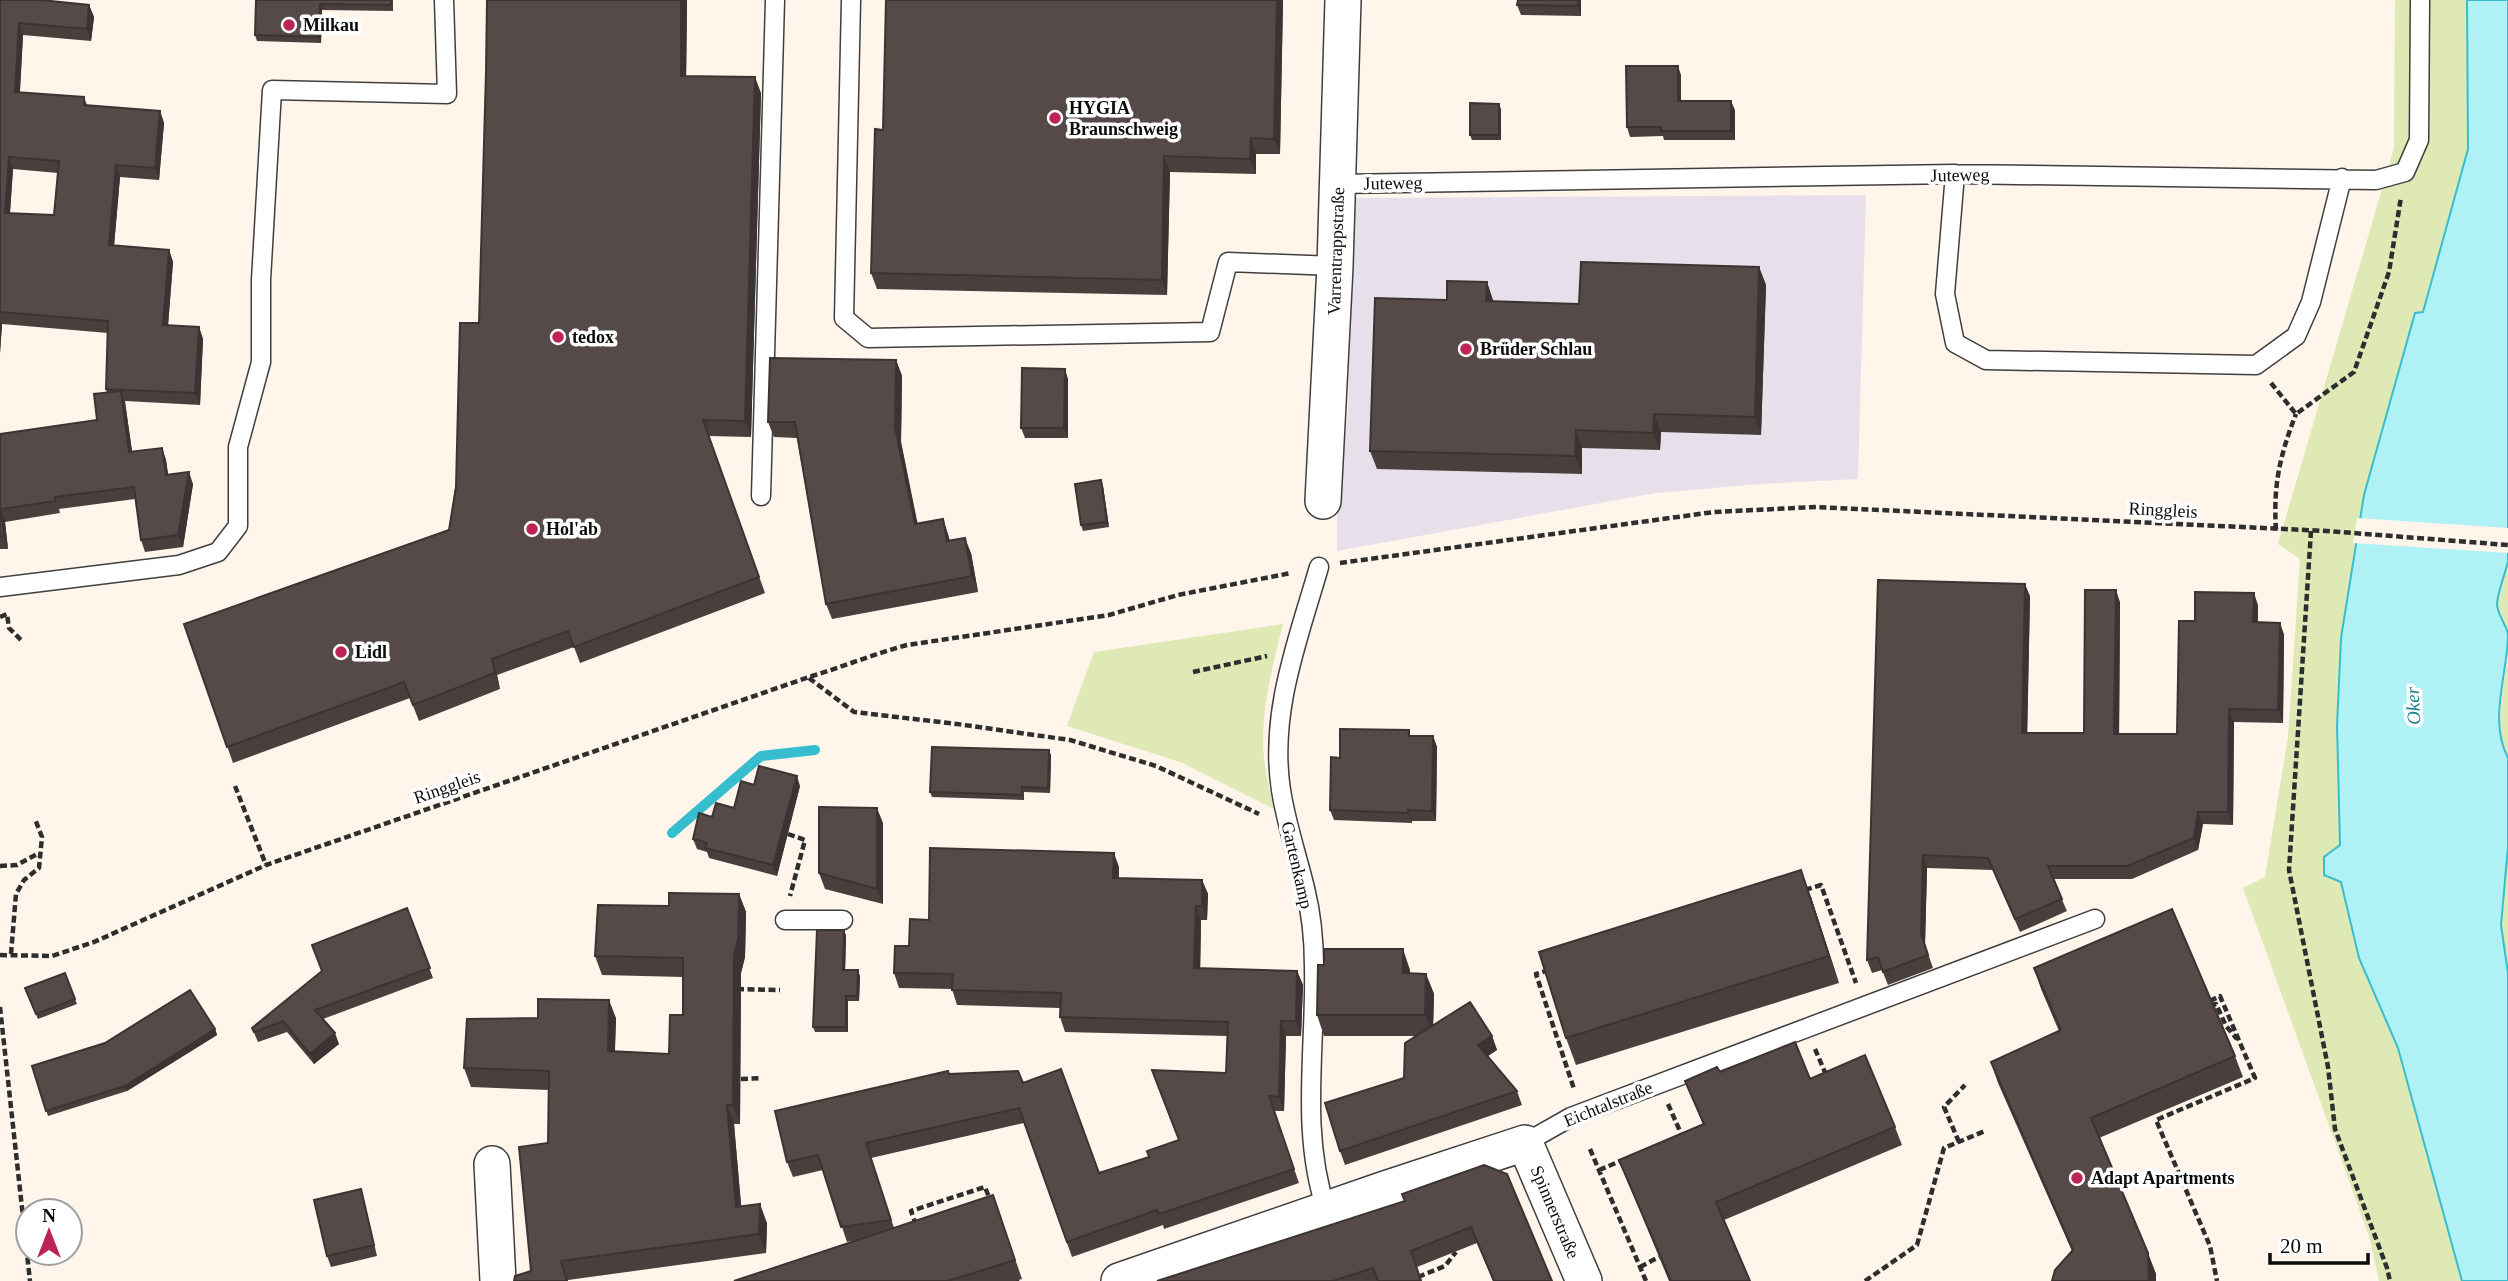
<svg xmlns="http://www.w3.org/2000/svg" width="2508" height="1281" viewBox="0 0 2508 1281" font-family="'Times New Roman',serif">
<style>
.industrial{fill:#e7e0eb}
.green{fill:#dfe9b5}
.water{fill:#b0f1f6;stroke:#36bece;stroke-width:2}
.pier{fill:#fff5eb}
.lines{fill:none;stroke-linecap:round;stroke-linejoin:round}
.stream{stroke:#36bece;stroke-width:10}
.lane-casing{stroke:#3f3f3f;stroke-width:21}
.street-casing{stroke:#3f3f3f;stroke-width:38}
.path{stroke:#2e2e2e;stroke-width:4.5;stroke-dasharray:7 3.5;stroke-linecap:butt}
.lane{stroke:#fff;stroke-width:18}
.street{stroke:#fff;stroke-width:35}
.wall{fill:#49403e;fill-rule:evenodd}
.shaded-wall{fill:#3c3432}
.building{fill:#554a48;stroke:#3c3432;stroke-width:2;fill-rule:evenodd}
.poi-dot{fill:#bc2458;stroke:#fff;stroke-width:2.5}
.labels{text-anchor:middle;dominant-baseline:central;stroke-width:7;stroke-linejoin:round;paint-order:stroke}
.poi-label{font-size:18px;font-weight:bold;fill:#0c0c0c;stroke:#fff;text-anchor:start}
.street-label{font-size:18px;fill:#0c0c0c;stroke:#fff}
.water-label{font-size:19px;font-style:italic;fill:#157e90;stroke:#fff}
</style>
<rect width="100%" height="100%" fill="#fff5eb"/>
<!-- industrial -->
<path class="industrial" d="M1866 195 1858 479 1760 484 1656 493 1337 551V510L1348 412 1352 198Z"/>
<!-- green -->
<path class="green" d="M2395 0H2467L2468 149 2423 313H2416L2364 495 2341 638 2337 726 2340 845 2324 858 2341 882 2359 958 2398 1048 2462 1281H2379L2369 1236 2243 888 2265 877 2288 737 2300 559 2278 544 2394 148Z
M2508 561V633L2497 606Z
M1283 624C1272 669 1258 719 1265 766 1267 780 1271 795 1274 809L1180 762 1067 726 1094 652Z
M2508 658V758C2494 730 2503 687 2508 658Z
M2508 847V973L2501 925Z"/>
<!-- water -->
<path class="water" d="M2467 0H2508V561C2505 575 2498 590 2497 604 2497 614 2506 624 2508 634 2508 674 2488 719 2508 758V847L2501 925 2508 973V1281H2462L2398 1048 2359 958 2341 882 2324 875V857L2340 845 2337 726 2341 638 2364 495 2415 313 2423 312 2468 149Z"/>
<!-- pier -->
<path class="pier" d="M2357 518 2508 528V553L2353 543Z"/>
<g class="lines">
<!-- stream -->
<path class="stream" d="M672 833 761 756 815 750"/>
<defs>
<path id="lane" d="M851 0 844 318 868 338 1210 332 1228 262 1335 266
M1955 174 1945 294 1955 343 1986 360 2256 365 2296 336 2311 302 2342 178
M1339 184 1955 174 2376 180 2405 172 2419 140 2420 0
M761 496 775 0
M1319 567C1298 640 1269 713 1281 790 1286 823 1297 855 1305 888 1311 912 1314 942 1314 967 1316 1048 1300 1131 1326 1209
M0 587 179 565 218 552 238 526V447L261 362V280L272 90 447 94 444 0
M785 920H843
M1525 1143 1571 1117 2095 919"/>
<path id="street" d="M1323 501 1335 266 1343 0
M492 1164 498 1281
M1119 1281 1385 1189 1525 1143 1584 1281"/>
</defs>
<!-- lane casing -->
<use href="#lane" class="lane-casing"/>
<!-- street casing -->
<use href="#street" class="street-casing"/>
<!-- path -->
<path class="path" d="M2271 383 2296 414 2354 372 2389 272 2401 197
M2276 530C2273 485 2280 455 2296 414
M2311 531 2289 870 2328 1067 2335 1129 2387 1268 2390 1281
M1340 563 1714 512 1816 507 2327 531 2508 545
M0 617 7 614 9 628 23 642
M1193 672 1267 656
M809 678 854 712 957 724 1070 740 1156 766 1259 814
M235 786 266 865
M788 834 805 840 790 896
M0 866 17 865 39 853
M1805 890 1821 885 1856 983
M11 954 16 894 24 880 39 868 42 837 35 819
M0 955 52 956 94 942 266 865 809 677C842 667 874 654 907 645L1109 615 1178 595 1291 573
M1549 970 1536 974 1574 1089
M737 989 780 990
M2210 1001 2220 996 2255 1078 2156 1120 2210 1246 2217 1281
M2210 1006 2216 1004 2226 1026 2237 1039
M0 1007 30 1281
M1815 1049 1827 1077
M741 1079 762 1078
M1668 1104 1683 1138
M1959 1142 1944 1107 1965 1085
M1590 1149 1646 1281
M1599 1170 1623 1160
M916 1225 911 1211 985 1187 990 1200
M1640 1267 1659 1257
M1418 1277 1445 1266 1456 1252
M1017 1280V1281
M1865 1281 1917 1245 1944 1148 1985 1131"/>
<!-- lane -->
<use href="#lane" class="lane"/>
<!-- street -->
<use href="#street" class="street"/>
</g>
<!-- wall -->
<path class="wall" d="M0 0 89 5 94 17 91 41 23 35 20 92 84 97 87 105 160 111 164 123 159 180 120 177 114 246 169 250 173 262 168 326 199 327 203 339 200 405 125 401 132 452 162 448 166 460 168 475 193 484 183 547 145 552 141 540 135 499 59 509 60 513 5 522 8 549H0V434L97 420 107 393 106 389 108 333 2 324 0 353ZM13 169 58 173 54 215 10 213Z
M256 0H393V11L322 10 321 43 257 41 255 35Z
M487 0H687L686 76 761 93 751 437 709 436 765 593 580 663 574 647 497 675 500 689 419 721 410 698 233 763 184 624 449 530 479 323 486 72Z
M1283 0 1280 154H1256V174L1170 172 1167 295 877 289 871 273 883 130Z
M1581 0V16L1521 15 1517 5Z
M1681 75V101L1735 110V140H1664L1663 136 1630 137 1627 127Z
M1501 109V140H1472L1470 135Z
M1759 267 1766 285 1761 435 1661 432 1660 450 1582 448V474L1377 469 1370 451 1447 300 1487 282 1493 302 1579 304Z
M896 360 902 376 901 442 917 524 943 519 950 541 971 553 978 592 832 619 826 604 797 438 774 437 768 422Z
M1068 379V438H1025L1021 428Z
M1101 480 1103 486 1109 527 1083 531 1081 525Z
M2030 596 2027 733H2084L2120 602 2119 734H2177L2195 621 2258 605V622L2280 623 2284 635 2283 723 2234 722 2233 825 2203 824 2198 850 2132 879H2053L2067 911 2020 932 1993 870 1927 868 1925 945 1933 968 1888 985 1882 970 1872 973 1867 960Z
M1411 736H1433L1437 747 1436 821H1412V823L1334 820 1330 810 1340 758Z
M1051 755 1050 793 1024 792V800L932 797 930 792Z
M754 785 800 786 777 876 709 858 707 852 697 849 693 839 712 817 734 808Z
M883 823V904L825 889 819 873Z
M1119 867V878L1202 880 1208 894 1207 920H1201L1200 968 1297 971 1303 985 1301 1036H1286L1284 1111H1274L1299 1183 1164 1229 1163 1225 1072 1257 1024 1123 871 1158 894 1228 993 1195 1022 1279 1015 1281H734L857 1240 847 1242 823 1170 793 1177 787 1162 949 1074 1023 1083 1099 1173 1149 1157 1179 1140 1226 1073 1227 1036 1065 1032 1060 1017V1008L957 1005 952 989 899 988 894 973 909 946 929 920Z
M739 894 746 912 745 957 741 973 740 1124H734L741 1207 767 1223 766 1253 568 1280V1281H514L531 1271 548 1143 549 1090 471 1087 464 1068 616 1018 615 1051 669 1054 683 1015V977L602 975 595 956Z
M1811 897 1839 983 1576 1065 1566 1038Z
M407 908 433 978 323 1019 339 1044 314 1064 287 1032 258 1042 252 1028Z
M844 930 846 936 845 970 860 976 859 1001H848V1032H815L813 1027Z
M2034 968 2235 1056 2243 1077 2099 1138 2156 1274 2072 1251 1998 1083 1991 1062 2059 1031 2041 989Z
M1410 970V973L1426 974 1434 994 1433 1025 1492 1036 1497 1050 1488 1056 1517 1091 1522 1105 1345 1165 1340 1151 1404 1078 1416 1036H1324L1317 1015Z
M65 973 77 1004 38 1019 25 988Z
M215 1029 217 1035 127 1091 48 1116 32 1066Z
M1720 1072 1810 1079 1895 1127 1902 1145 1724 1220 1750 1281H1669L1619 1160 1703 1124 1685 1081Z
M1484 1165 1552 1281H1493L1477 1243 1417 1267 1422 1281H1157L1405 1201Z
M364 1200 377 1256 331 1267 327 1256Z"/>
<!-- shaded-wall -->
<path class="shaded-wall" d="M681 0H687L686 92 681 76Z
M1277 0H1283L1280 154 1274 139Z
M1578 0H1581V16L1578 6Z
M320 4 322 10 321 43 319 37Z
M89 5 94 17 91 41 87 29Z
M19 23 23 35 19 104 15 92Z
M1678 66 1681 75V110L1678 101Z
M755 77 761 93 751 437 745 421Z
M1731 101 1735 110V140L1731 131Z
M1499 104 1501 109V140L1499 135Z
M160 111 164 123 159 180 155 168Z
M1251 138 1256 154V174L1250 159Z
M1164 156 1170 172 1167 295 1162 280Z
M9 157 13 169 9 225 5 213Z
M116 165 120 177 113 257 109 245Z
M169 250 173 262 167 338 163 325Z
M1759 267 1766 285 1761 435 1755 417Z
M1487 282 1493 300V319L1486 301Z
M0 319 2 324 0 353Z
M199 327 203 339 200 405 195 393Z
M896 360 902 376 901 442 921 540 915 524 895 427Z
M1065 369 1068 379V438L1064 428Z
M121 391 125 403 134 464 129 452Z
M1654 414 1661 432 1660 450 1653 433Z
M1576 430 1582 448V474L1575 456Z
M162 448 166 460 170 487 166 475Z
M189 472 193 484 183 547 178 535Z
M1101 480 1103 486 1109 527 1107 522Z
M1 509 5 522 8 549 4 536Z
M943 519 948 534 953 557 947 541Z
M965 538 971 553 978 592 972 576Z
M2025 584 2030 596 2027 746 2022 733Z
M2116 590 2120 602 2119 746 2114 734Z
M2254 593 2258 605 2257 635 2253 622Z
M2280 623 2284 635 2283 723 2278 710Z
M492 659 497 675 500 689 495 673Z
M2229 709 2234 722 2233 825 2228 812Z
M1433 736 1437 747 1436 821 1432 811Z
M1049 750 1051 755 1050 793 1048 788Z
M797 776 800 786 777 876 773 865Z
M877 808 883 823V904L877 889Z
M1408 810 1412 821V823L1408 813Z
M2198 812 2203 824 2198 850 2194 838Z
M1114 853 1119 867 1118 892 1113 878Z
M1923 855 1927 868 1925 945 1933 968 1921 933Z
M1801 870 1811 897 1839 983 1829 956Z
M1202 880 1208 894 1207 920 1202 906Z
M739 894 746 912 745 957 741 973 740 1124 733 1105 734 955Z
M1196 906 1201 920 1200 983 1194 968Z
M844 930 846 936 845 975 843 970Z
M1403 949 1410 970V994L1403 973Z
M858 970 860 976 859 1001 857 996Z
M1297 971 1303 985 1301 1036 1296 1021Z
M1426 974 1434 994 1433 1036 1425 1015Z
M846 996 848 1001V1032L846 1027Z
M609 1000 616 1018 614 1070 608 1051Z
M1281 1021 1286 1036 1284 1111 1279 1097Z
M215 1029 217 1035 127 1091 125 1086Z
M335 1033 339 1044 314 1064 310 1054Z
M1492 1036 1497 1050 1483 1059 1478 1045Z
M727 1105 734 1124 743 1226 736 1207Z
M760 1204 767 1223 766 1253 759 1234Z
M2148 1253 2156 1274V1281H2149Z"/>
<!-- building -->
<path class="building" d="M0 0H41L89 5 87 29 19 23 15 92 84 97V105L160 111 155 168 116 165 109 245 169 250 163 325 199 327 195 393 106 389 108 321 0 312ZM9 157 59 161 54 215 5 213Z
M256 0H391V5L320 4 319 37 255 35Z
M487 0H681V76L755 77 745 421 703 420 759 577 574 647 568 631 492 659 495 673 413 705 404 682 227 747 184 624 449 530 456 487 460 323H479L486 72Z
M886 0H1277L1274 139 1251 138 1250 159 1164 156 1162 280 871 273 875 129 883 130Z
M1518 0H1578V6L1517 5Z
M1626 66H1678V101H1731V131H1661V127H1627Z
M1470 103 1499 104V135H1470Z
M1581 262 1759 267 1755 417 1654 414 1653 433 1576 430 1575 456 1370 451 1375 298 1447 300V281L1487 282 1486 301 1579 304Z
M770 358 896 360 895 427 915 524 943 519 947 541 965 538 972 576 826 604 795 422H768Z
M1022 368 1065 369 1064 428H1021Z
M121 391 129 452 162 448 166 475 189 472 178 535 141 540 134 487 55 497V501L1 509 4 536 0 537V434L97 420 94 394Z
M1101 480 1107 522 1081 525 1075 484Z
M1878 580 2025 584 2022 733H2084L2085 590H2116L2114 734H2177L2179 621H2195V592L2254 593 2253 622 2280 623 2278 710 2229 709 2228 812H2198L2194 838 2127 866H2048L2062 899 2015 919 1988 858 1923 855 1921 933 1928 955 1883 972 1878 957 1867 960Z
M1340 729 1409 730V736H1433L1432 811 1408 810V813L1330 810 1331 757 1340 758Z
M932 747 1049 750 1048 788 1022 787V795L930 792Z
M759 766 797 776 773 865 705 848 707 843 693 839 699 813 712 817 716 803 734 808 741 781 754 785Z
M819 807 877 808V889L819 873Z
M930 848 1114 853 1113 878 1202 880V906H1196L1194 968 1297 971 1296 1021H1281L1279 1097 1269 1096 1294 1169 1159 1214 1157 1210 1067 1242 1019 1108 866 1143 891 1220 841 1227 818 1155 787 1162 775 1111 948 1071 949 1074 1018 1071 1023 1083 1061 1069 1099 1173 1149 1157 1147 1151 1179 1140 1152 1070 1226 1073 1228 1022 1060 1017 1061 993 952 990 953 974 894 973 895 946H909L910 919 929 920Z
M1801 870 1829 956 1566 1038 1539 952Z
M669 893 739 894 738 939 734 955 733 1105H727L736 1207 760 1204 759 1234 561 1261 567 1281H514L515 1276 531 1271 519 1147 548 1143 549 1071 464 1068 467 1019 538 1018V999L609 1000 608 1051 669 1054 670 1015H683V958L595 956 598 905 669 906Z
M407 908 430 968 315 1010 335 1033 310 1054 283 1021 254 1032 252 1028 322 971 312 945Z
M2172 909 2235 1056 2091 1118 2148 1253 2149 1281H2052L2055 1270 2073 1250 1991 1062 2061 1030 2034 968Z
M817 930H844L843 970H858L857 996H846V1027H813Z
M1324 949H1403V973L1426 974 1425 1015H1317L1318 965H1324Z
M65 973 75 999 36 1014 25 988Z
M190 990 215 1029 125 1086 46 1111 32 1066 105 1043Z
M1470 1002 1492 1036 1478 1045 1517 1091 1340 1151 1325 1103 1404 1078 1405 1043Z
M1795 1042 1810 1079 1865 1055 1895 1127 1716 1202 1750 1281H1671L1619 1160 1704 1124 1685 1081 1717 1067 1720 1072Z
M1484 1165 1507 1174 1552 1281H1494L1471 1227 1411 1251 1421 1281H1378L1373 1268 1333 1281H1157L1405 1201 1402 1194Z
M361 1189 374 1245 327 1256 314 1200Z
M993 1195 1015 1260 948 1281H734Z"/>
<!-- markers -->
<g class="poi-dot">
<circle cx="289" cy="25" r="7"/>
<circle cx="1055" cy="118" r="7"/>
<circle cx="558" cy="337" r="7"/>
<circle cx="1466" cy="349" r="7"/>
<circle cx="532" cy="529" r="7"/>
<circle cx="341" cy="652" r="7"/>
<circle cx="2077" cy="1178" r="7"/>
</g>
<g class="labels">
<!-- poi labels -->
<g class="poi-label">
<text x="303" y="25">Milkau</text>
<text x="1069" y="108">HYGIA<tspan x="1069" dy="21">Braunschweig</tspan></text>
<text x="572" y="337">tedox</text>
<text x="1480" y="349">Brüder Schlau</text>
<text x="546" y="529">Hol'ab</text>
<text x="355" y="652">Lidl</text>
<text x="2091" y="1178">Adapt Apartments</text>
</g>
<!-- street labels -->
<g class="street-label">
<text transform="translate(1960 175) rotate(-1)">Juteweg</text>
<text transform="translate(1393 183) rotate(-1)">Juteweg</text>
<text transform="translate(1336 251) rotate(-88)">Varrentrappstraße</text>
<text transform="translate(2163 510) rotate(3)">Ringgleis</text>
<text transform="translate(447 787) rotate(-19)">Ringgleis</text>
<text transform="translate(1297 865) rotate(77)">Gartenkamp</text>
<text transform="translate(1608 1104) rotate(-22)">Eichtalstraße</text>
<text transform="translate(1555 1212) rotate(67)">Spinnerstraße</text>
</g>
<!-- water labels -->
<g class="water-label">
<text transform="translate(2413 706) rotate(-93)">Oker</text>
</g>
</g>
<!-- north arrow -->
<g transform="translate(49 1232)"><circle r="33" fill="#ffffff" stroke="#9e9e9e" stroke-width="2"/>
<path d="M0-5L12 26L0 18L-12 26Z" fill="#bc2458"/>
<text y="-10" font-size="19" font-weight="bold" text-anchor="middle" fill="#0c0c0c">N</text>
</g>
<!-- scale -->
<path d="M2270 1253v10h98v-10" fill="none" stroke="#0c0c0c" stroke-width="3.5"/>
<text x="2280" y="1253" font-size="21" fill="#0c0c0c" stroke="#ffffff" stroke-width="5" paint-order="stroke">20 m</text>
</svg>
